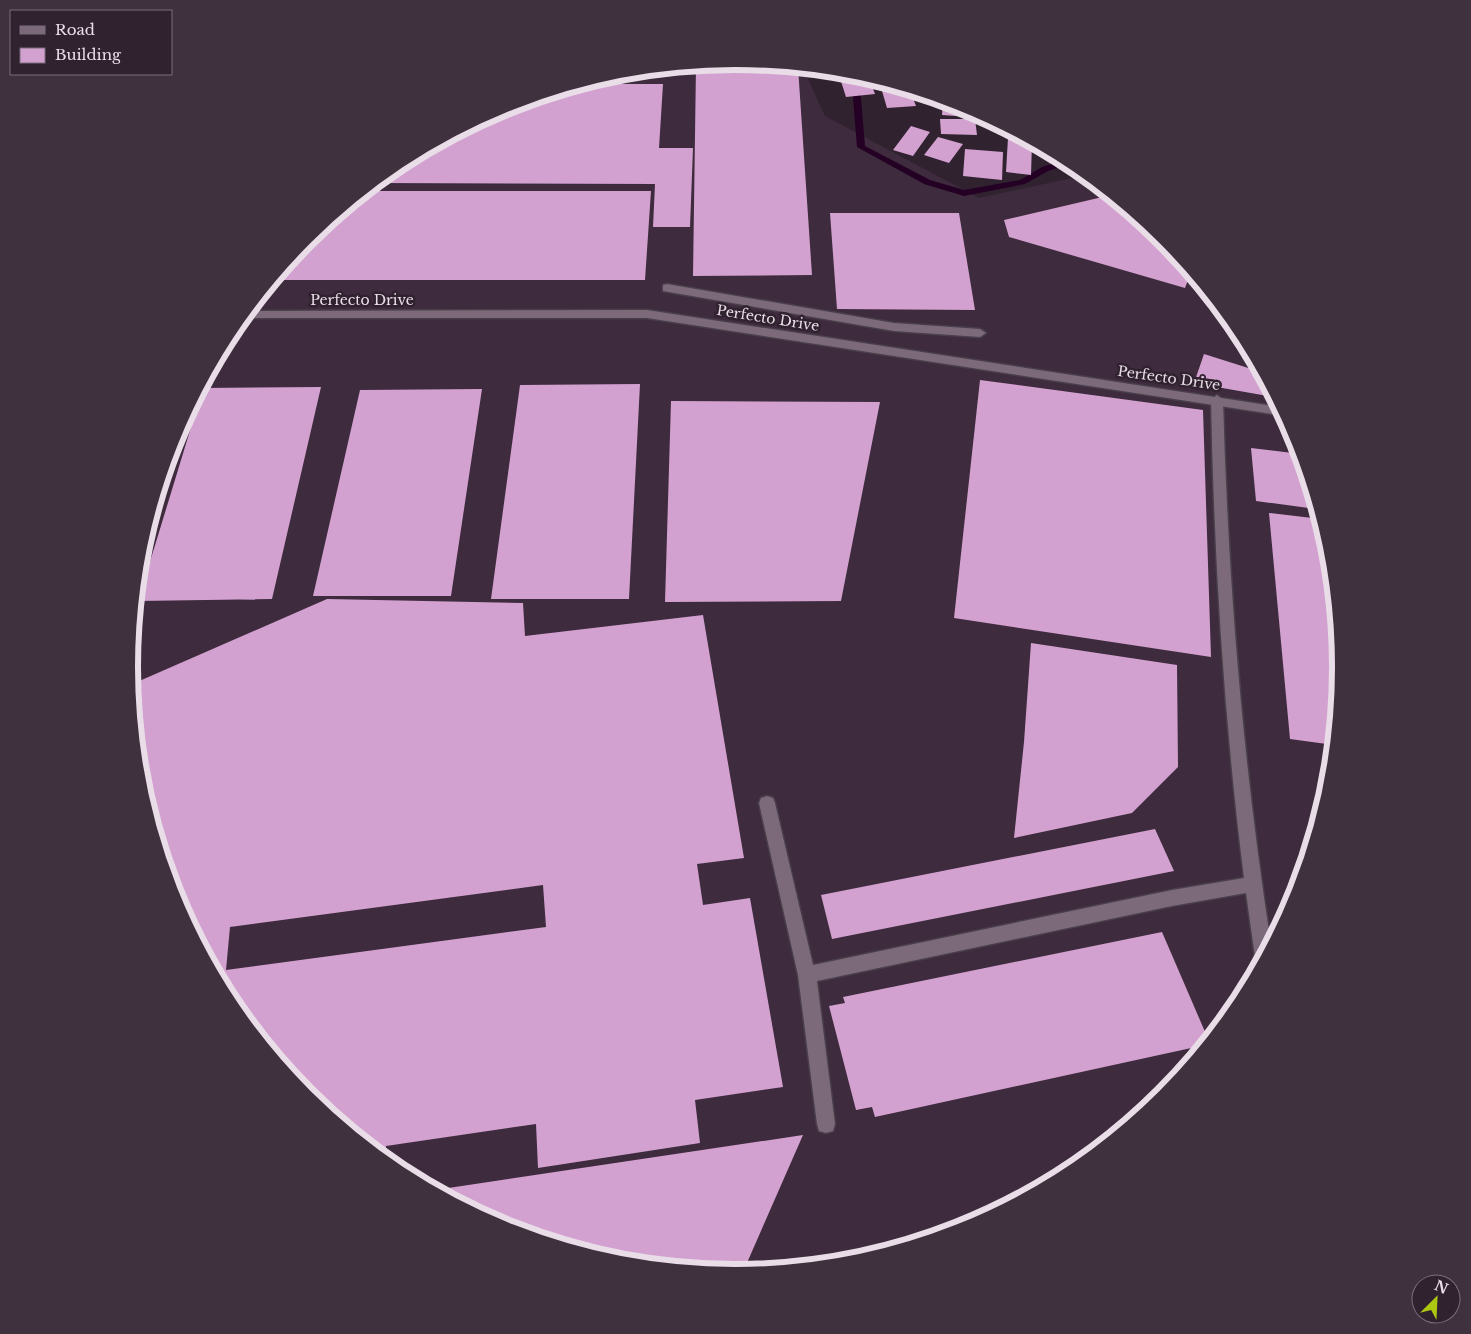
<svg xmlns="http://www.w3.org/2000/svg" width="1471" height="1334" viewBox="0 0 1471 1334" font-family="'Libre Baskerville',serif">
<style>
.built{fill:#3e2b3d}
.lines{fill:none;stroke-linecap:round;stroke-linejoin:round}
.stream{fill:#250025;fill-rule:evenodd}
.building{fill:#d3a1d0;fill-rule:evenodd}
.service-casing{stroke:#4a3e4a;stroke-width:3}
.minor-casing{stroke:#4a3e4a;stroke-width:3}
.service{fill:#7c6a7b;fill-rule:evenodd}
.minor{fill:#7c6a7b;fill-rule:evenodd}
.labels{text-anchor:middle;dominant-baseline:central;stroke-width:5;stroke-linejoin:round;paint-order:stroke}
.street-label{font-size:14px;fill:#e9dee8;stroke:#312230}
.rim{fill:none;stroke:#e9dee8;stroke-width:6}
</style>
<rect width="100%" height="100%" fill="#312230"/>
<!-- built -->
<path class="built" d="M736 61 803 68 825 116 979 198 1086 175 1164 239 1239 331 1295 435 1330 549 1341 667 1330 785 1295 899 1239 1004 1164 1096 1072 1171 967 1227 853 1261 735 1273 617 1261 503 1227 399 1170 307 1095 232 1003 176 899 141 785 130 667 141 549 176 435 232 330 307 238 399 163 504 107 618 73Z"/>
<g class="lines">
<!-- stream -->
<path class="stream" d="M851 73 859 74 865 146 930 180 964 190 1020 180 1042 167 1066 160 1072 163 1048 171 1025 184 964 196 924 184 857 147Z"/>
</g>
<!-- building -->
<path class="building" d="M696 65H772L798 67 812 275 693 276Z
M856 74 869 78 875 94 846 97 839 75Z
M582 84H663L659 148H693L690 227H653L655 184 375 183 399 163 504 107Z
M880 84H889L910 90 916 106 887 108Z
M943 100 968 107 983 116V118L942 115Z
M940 119H975L977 135 941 134Z
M911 126 930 132 913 156 893 150Z
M938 137 963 144 949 163 924 155Z
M1008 138 1032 142 1031 175 1006 172Z
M1042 147 1068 161 1051 163Z
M965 149 1003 152 1002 180 963 176Z
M365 191H651L645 280H273L307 238Z
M1111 195 1164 239 1191 272 1185 288 1009 237 1004 220Z
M830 213H959L975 310 837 309Z
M1204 354 1261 372 1274 397 1194 383Z
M1252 355 1258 365 1261 371 1248 367Z
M980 380 1203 410 1211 657 954 618Z
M640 384 629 599H491L520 385Z
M321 387 272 599 138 601 203 388Z
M482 389 451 596H313L360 390Z
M671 401 880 402 841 601 665 602Z
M1251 448 1301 454 1316 509 1256 501Z
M1269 513 1321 519 1330 549 1341 667 1334 745 1290 739Z
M327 599 523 603 525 636 703 615 744 858 697 864 703 905 750 898 783 1087 695 1100 700 1143 538 1168 536 1124 386 1146 385 1160 307 1095 232 1003 176 899 141 785 134 707 137 682ZM543 885 546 927 226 970 230 927Z
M1031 643 1177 665 1178 767 1132 813 1014 838 1024 742Z
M1155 829 1174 871 832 939 821 895Z
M1162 932 1209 1041 1205 1045 875 1117 872 1107 856 1110 829 1006 845 1003 843 997Z
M803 1135 743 1272 617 1261 503 1227 435 1190Z"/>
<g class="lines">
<defs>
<path id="service" d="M686 67C675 78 626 80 612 75Z
M667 284 894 323 980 329 986 333 980 337 894 331 663 291V285Z
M1217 395 1223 400C1228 583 1243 764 1271 944L1260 964 1255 957 1246 893 1172 906 817 981 835 1124 833 1131 826 1133 819 1131 817 1124 798 975 759 803 761 798 767 796 773 798 775 803 813 965 1172 890 1244 878C1224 719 1214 560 1211 400Z"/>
<path id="minor" d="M647 310 1280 407 1285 416 647 318H242L248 311Z"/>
</defs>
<!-- service casing -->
<use href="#service" class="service-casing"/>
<!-- minor casing -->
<use href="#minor" class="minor-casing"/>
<!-- service -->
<use href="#service" class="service"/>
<!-- minor -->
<use href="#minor" class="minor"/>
</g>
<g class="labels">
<!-- street labels -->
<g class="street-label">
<text x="362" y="300">Perfecto Drive</text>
<text transform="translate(768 318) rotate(9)">Perfecto Drive</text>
<text transform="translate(1169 378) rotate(8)">Perfecto Drive</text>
</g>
</g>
<!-- crop -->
<path d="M0 0H1471V1334H0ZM138 667a597 597 0 1 1 1194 0a597 597 0 1 1-1194 0Z" fill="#40313f" fill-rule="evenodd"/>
<path class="rim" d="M138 667a597 597 0 1 1 1194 0a597 597 0 1 1-1194 0Z"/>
<!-- legend -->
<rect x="10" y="10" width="162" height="65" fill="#312230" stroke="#7b6d7a"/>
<rect x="20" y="26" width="25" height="8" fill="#7c6a7b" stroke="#7b6d7a"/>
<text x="55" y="35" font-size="15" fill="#e9dee8">Road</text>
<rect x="20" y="48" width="25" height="15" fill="#d3a1d0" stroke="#7b6d7a"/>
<text x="55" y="60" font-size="15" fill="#e9dee8">Building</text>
<!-- north arrow -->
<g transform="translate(1436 1299) rotate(24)"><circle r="24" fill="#312230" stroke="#7b6d7a"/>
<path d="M0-4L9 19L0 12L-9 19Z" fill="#adc60f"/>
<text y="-8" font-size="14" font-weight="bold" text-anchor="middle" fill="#e9dee8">N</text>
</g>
</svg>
